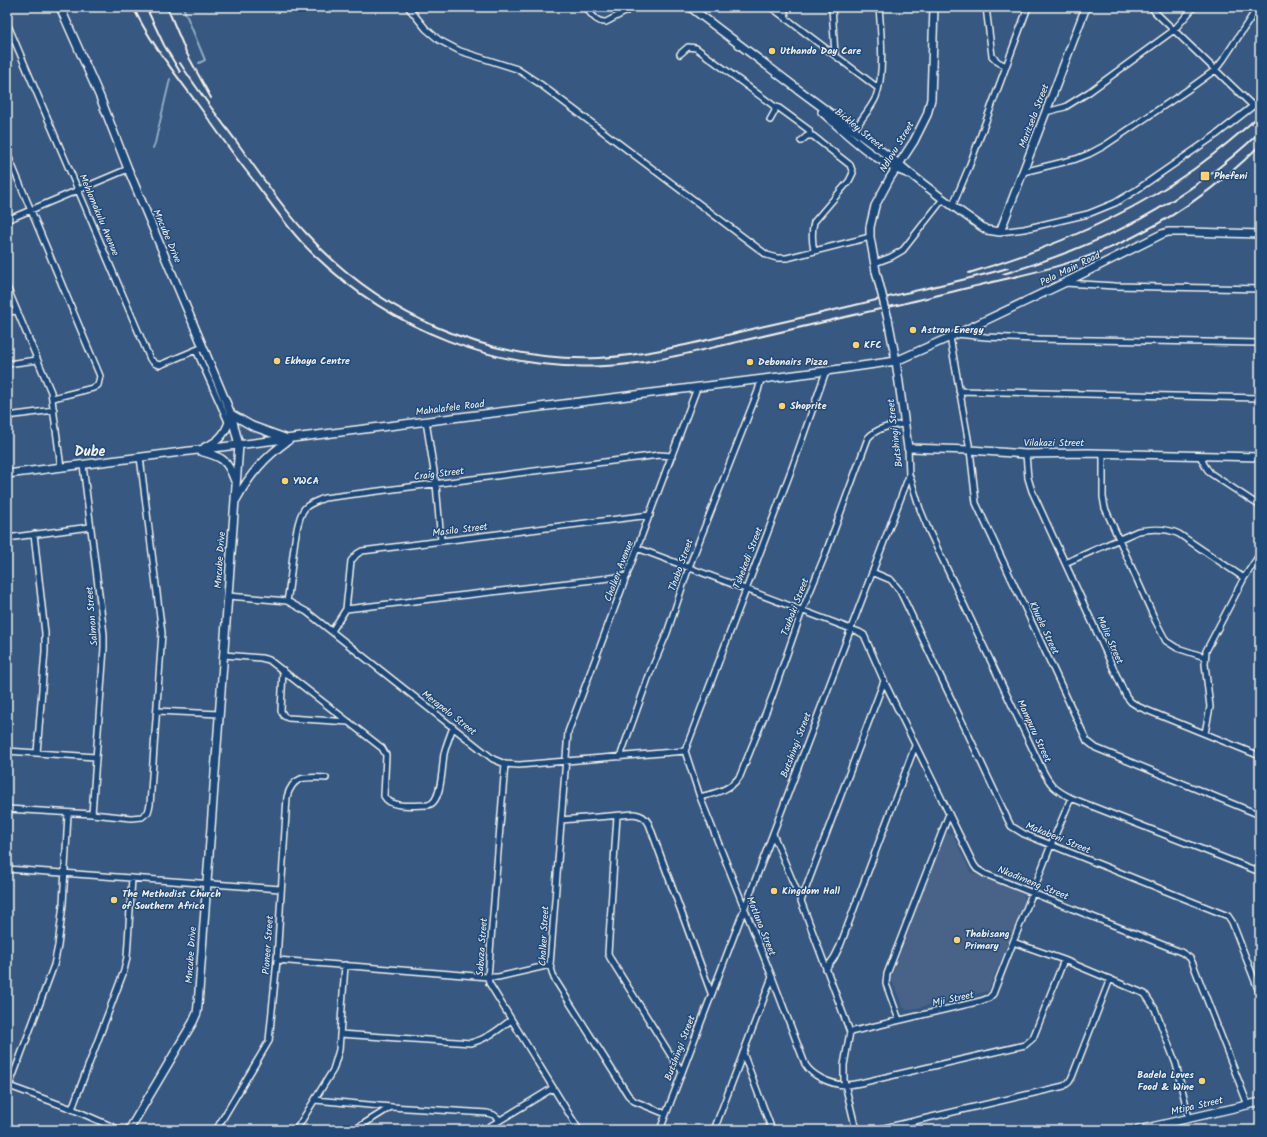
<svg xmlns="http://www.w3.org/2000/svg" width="1267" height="1137" viewBox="0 0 1267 1137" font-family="Kalam,sans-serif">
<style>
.built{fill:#496488}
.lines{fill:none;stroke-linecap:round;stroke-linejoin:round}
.stream{stroke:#8faac2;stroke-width:2}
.street-casing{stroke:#f4f1e8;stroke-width:8}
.secondary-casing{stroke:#f4f1e8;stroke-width:10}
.street{stroke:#1f4a7a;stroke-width:5}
.secondary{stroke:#1f4a7a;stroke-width:7}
.rail{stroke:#f4f1e8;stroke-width:2}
.secondary-bridge-casing{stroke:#f4f1e8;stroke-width:10;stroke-linecap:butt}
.secondary-bridge{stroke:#1f4a7a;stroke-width:7}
.poi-dot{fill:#ffd166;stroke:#1f4a7a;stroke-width:1.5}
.labels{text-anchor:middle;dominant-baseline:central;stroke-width:3;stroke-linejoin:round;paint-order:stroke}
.poi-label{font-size:10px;font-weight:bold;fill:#f4f1e8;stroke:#1f4a7a;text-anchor:start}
.street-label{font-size:10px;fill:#f4f1e8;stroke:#1f4a7a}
.district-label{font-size:14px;font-weight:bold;fill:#f4f1e8;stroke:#1f4a7a}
</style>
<rect width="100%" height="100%" fill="#365881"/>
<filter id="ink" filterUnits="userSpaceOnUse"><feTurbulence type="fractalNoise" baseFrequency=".025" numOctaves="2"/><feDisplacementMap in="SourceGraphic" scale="8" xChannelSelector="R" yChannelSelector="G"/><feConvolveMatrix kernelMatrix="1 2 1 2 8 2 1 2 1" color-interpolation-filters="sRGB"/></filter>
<g filter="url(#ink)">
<!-- built -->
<path class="built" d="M952 833 970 872 1023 894 1025 901 988 991 907 1010 903 1007 891 978 945 834Z"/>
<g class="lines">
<!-- stream -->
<path class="stream" d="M183 7 205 60 199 63
M153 148 155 143 170 79"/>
<defs>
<path id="street" d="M408 7 426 29 439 40 460 51 517 69 540 84 767 255 777 258H787L870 237
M585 7C591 13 596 23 606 22L627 11 631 7
M771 7 878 88
M784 7 786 18
M832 7 835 55
M986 7 992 56 998 62 1006 66
M1151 7 1155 12 1253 106
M7 23 150 359 156 364 160 365 203 347
M680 54 688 47 696 48 774 106 779 108 809 130 810 135
M1046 112 1065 107 1089 92 1174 30 1194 7
M770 120 775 111 774 106
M854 130C860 121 872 107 876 97 885 73 881 33 879 7
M801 141 807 136H813L850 165 853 173 849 181 814 222C811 233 812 241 814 251
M7 153 100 376 98 385 93 388 53 398
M1023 172 1076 159 1089 154 1104 146 1186 91 1215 70 1223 60 1258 7
M953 205 969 167 1028 7
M7 220 128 169
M1000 232 1024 229 1088 214 1115 203 1135 191 1216 135 1253 106 1260 99
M875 263 891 257 903 250 943 199
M1065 283 1115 286 1260 289
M7 287 51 392 61 468
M7 312 17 311
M957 334 986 337 1037 339 1260 343
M950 337 970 450 976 503 1087 741 1096 748 1260 815
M196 350 229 424
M7 364 37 360
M959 391 1260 398
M7 416 54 410
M426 421 436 484 441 541
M1026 454 1028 478 1032 491 1126 696 1131 702 1139 707 1260 756
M1103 454V497L1105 508 1156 622 1166 641 1177 648 1205 657
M1200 456 1205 466 1210 473 1260 506
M83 465 104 634V648L92 814
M910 477 920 509 929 531 1042 769C1050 785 1055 790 1071 798L1260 872
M34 534 45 633V651L37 753
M7 538 90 527
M637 548 859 632 864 635 884 681 974 865 977 869 985 874 1181 952 1190 958 1193 964 1248 1105
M1065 563 1138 531C1150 529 1167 528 1179 534L1244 578
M872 572 891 580 900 591 968 734 1008 820 1011 826 1024 834 1228 916 1232 922 1260 994
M228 596 287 601 307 612 493 759 505 764 519 765 685 751
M287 601C292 580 293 521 305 508 310 503 318 501 324 498L659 455 672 456
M346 609 627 576
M332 631 346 609 351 561 357 554 362 551 650 515
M224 655 261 658 269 660 382 748 386 755 384 796C391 809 414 805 428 805 442 803 442 766 444 754 446 745 450 736 453 727
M283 670 281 711 284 716 288 718 349 722
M157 711 219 714
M1205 733 1210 707 1205 664 1206 651 1244 578 1260 554
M7 751 95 757
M685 751 700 797 772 977 805 1064C812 1076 830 1084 844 1085 849 1085 854 1084 860 1083L1025 1045 1033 1038 1035 1033 1064 960
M685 751 792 468 826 371
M620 757 650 673 667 633 689 567 758 391 761 379
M505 764 488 977 489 983 579 1130
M700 797C715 793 731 790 740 776L772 697 802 611 825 555 868 438C878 427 890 426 904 424
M7 809 92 814 131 818 142 817 148 812 150 805 162 633 140 457
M617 816 608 953 610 958 675 1062 682 1071
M561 820 634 814C641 815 645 817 649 824L711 993
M773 834 801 901 850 1032 844 1065V1080L856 1130
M7 869 281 889
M801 901 884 681
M1013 942 1064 960 1145 994 1155 1009 1176 1064 1189 1118
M277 960 488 977H498L550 965
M826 969 834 958 840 946 915 746
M899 1020 886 984 887 974 949 814
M850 1032 981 1001 989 998 993 994 1051 845 1071 798
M340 1034 471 1043C487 1039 498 1030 511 1020
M743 1053 772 1130
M9 1086 72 1109 120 1130
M7 1092 54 965 58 946 63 904 68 814
M315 1100 391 1107 487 1113 494 1115 500 1120
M72 1109 124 971 127 957 132 878
M666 1114 634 1101 628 1095 554 978 550 965 568 732 697 388
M216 1130 269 1041 277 960 287 797C293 775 306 777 326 778
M296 1130 333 1070 339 1050 345 965
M354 1130 391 1107
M484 1130 553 1088
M660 1130 909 476 908 448
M714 1130 772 977
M876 1130 1064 1086 1069 1082 1072 1077 1110 979"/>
<path id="secondary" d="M60 7 100 97 128 169 203 347 231 414 239 445 198 1005 197 1013 193 1022 129 1130
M690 7 799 90 899 164C925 187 954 207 982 227L987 230 1000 232 1086 7
M822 112C848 135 876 163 909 174
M876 271 870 237V227L875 206 890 178 914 141 927 115 931 99 934 7
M888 319 896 361 908 448 970 450 1026 454 1088 453 1260 457
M205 447C221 441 228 430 231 414L252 426 285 438
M200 451C222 457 227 459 235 481
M7 474 826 371 896 361 957 334 1064 283 1162 234 1168 232H1188L1260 234
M236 500C250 474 265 457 289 440
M1138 1130 1260 1102"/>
</defs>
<!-- street casing -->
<use href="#street" class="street-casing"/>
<!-- secondary casing -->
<use href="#secondary" class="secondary-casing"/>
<!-- street -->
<use href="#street" class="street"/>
<!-- secondary -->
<use href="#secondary" class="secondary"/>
<!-- rail -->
<path class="rail" d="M133 7C150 42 173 71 196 102 213 125 229 149 247 172 269 200 288 230 314 255 392 330 497 372 605 366 650 364 693 352 737 342 789 330 841 318 893 306 928 298 962 289 997 281 1036 272 1075 263 1112 247 1168 222 1218 188 1260 145
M146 7 164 45 180 72
M167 7 186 52 211 98
M180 63C198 91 219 118 239 145 261 175 281 206 306 233 380 315 488 362 598 358 656 355 713 338 769 325 814 315 860 304 905 293 940 285 974 278 1008 268
M969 273C1049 249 1126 217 1194 169 1217 152 1239 134 1260 115
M1003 274C1102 245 1184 204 1260 132"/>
<defs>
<path id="secondary-bridge" d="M876 271 888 319"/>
</defs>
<!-- secondary-bridge casing -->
<use href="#secondary-bridge" class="secondary-bridge-casing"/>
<!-- secondary-bridge -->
<use href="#secondary-bridge" class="secondary-bridge"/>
</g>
</g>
<!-- markers -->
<g class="poi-dot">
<circle cx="772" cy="51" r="4"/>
<rect x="1200" y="171" width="10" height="10" rx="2"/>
<circle cx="913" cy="330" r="4"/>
<circle cx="856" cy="345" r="4"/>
<circle cx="277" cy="361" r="4"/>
<circle cx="750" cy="362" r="4"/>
<circle cx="782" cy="406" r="4"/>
<circle cx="285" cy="481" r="4"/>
<circle cx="774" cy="891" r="4"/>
<circle cx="114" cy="900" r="4"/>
<circle cx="957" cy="940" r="4"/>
<circle cx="1202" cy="1081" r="4"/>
</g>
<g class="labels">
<!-- poi labels -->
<g class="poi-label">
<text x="780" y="51">Uthando Day Care</text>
<text x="1214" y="176">Phefeni</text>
<text x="921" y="330">Astron Energy</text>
<text x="864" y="345">KFC</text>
<text x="285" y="361">Ekhaya Centre</text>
<text x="758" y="362">Debonairs Pizza</text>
<text x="790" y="406">Shoprite</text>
<text x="293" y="481">YWCA</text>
<text x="782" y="891">Kingdom Hall</text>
<text x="122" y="894">The Methodist Church<tspan x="122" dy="12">of Southern Africa</tspan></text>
<text x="965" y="934">Thabisang<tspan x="965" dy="12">Primary</tspan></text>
<text x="1194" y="1075" text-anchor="end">Badela Loves<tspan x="1194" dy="12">Food &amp; Wine</tspan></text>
</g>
<!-- street labels -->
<g class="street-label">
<text transform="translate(1034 116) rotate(-69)">Maritsela Street</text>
<text transform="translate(859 129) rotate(39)">Bickley Street</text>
<text transform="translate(897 147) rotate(-59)">Ndlovu Street</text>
<text transform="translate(99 215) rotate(67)">Mehlomakulu Avenue</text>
<text transform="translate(167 236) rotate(67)">Mncube Drive</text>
<text transform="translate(1070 269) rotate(-26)">Pela Main Road</text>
<text transform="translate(450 408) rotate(-7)">Mahalafele Road</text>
<text transform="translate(895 433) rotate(-97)">Butshingi Street</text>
<text x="1054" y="443">Vilakazi Street</text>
<text transform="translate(439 474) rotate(-7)">Craig Street</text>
<text transform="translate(460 530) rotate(-7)">Masilo Street</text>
<text transform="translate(748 558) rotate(-69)">Tshekedi Street</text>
<text transform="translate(220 560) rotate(-86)">Mncube Drive</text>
<text transform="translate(681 565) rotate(-70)">Thabo Street</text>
<text transform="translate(619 571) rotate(-69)">Chalker Avenue</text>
<text transform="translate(795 607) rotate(-69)">Tsubaki Street</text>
<text transform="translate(92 616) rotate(-95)">Salmon Street</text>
<text transform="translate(1044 628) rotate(65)">Khuele Street</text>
<text transform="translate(1110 640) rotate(66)">Malie Street</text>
<text transform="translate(449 713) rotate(38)">Merapelo Street</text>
<text transform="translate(1034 731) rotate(65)">Mampuru Street</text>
<text transform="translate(796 745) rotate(-69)">Butshingi Street</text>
<text transform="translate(1058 838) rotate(22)">Makabeni Street</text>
<text transform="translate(1033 883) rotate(22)">Nkadimeng Street</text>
<text transform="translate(761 926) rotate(68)">Motlana Street</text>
<text transform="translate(544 936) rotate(-87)">Chalker Street</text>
<text transform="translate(268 945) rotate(-86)">Pioneer Street</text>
<text transform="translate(482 947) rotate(-86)">Sabuza Street</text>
<text transform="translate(191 955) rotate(-86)">Mncube Drive</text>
<text transform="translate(953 999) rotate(-12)">Mji Street</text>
<text transform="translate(680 1048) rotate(-69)">Butshingi Street</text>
<text transform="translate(1197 1106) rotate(-13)">Mtipa Street</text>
</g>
<!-- district labels -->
<g class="district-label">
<text x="90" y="452">Dube</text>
</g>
</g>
<!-- margin -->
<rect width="1267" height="1137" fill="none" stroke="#1f4a7a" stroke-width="24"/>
<rect x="12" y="12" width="1243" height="1113" fill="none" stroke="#f4f1e8" stroke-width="1.5" filter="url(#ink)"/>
</svg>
